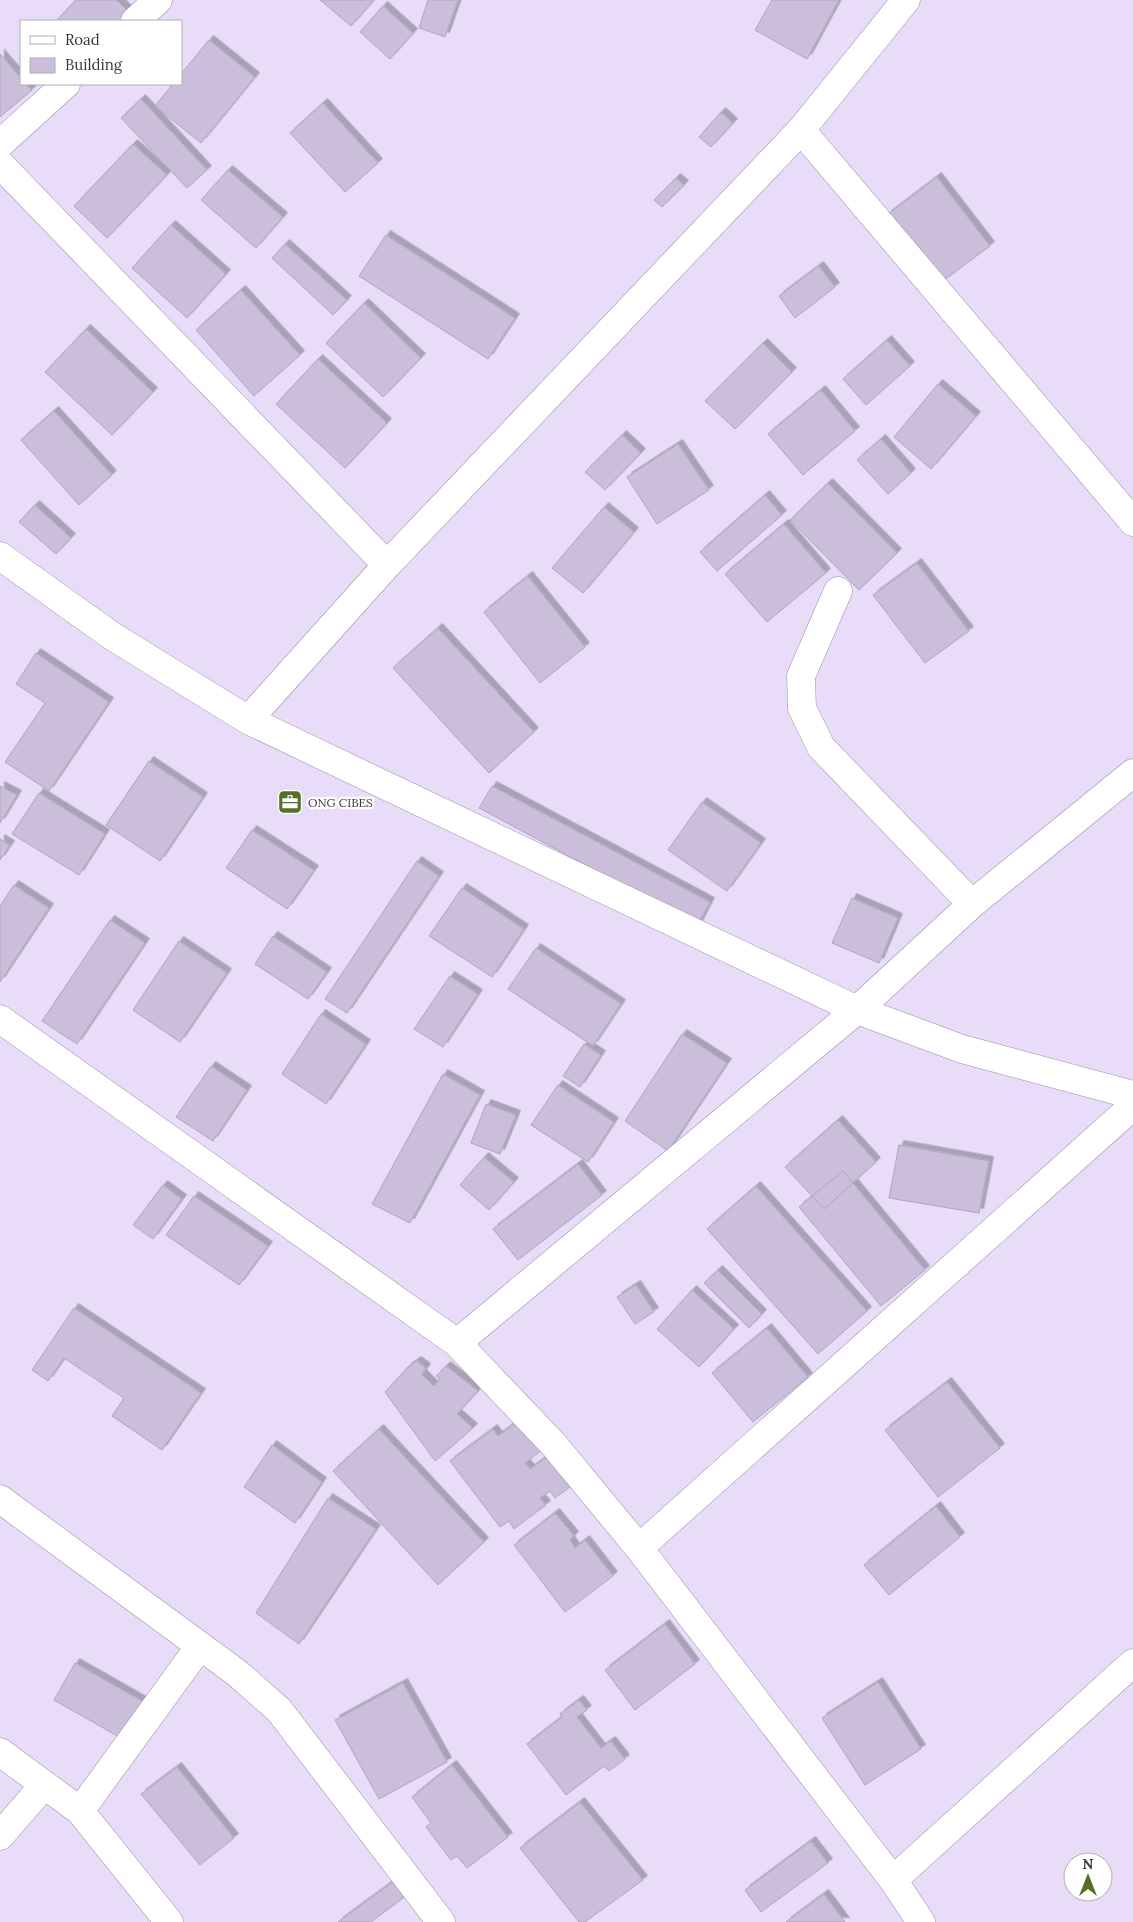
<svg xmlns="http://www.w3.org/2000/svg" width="1133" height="1922" viewBox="0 0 1133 1922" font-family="Lora,serif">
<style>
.building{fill:#cbbeda;stroke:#b0a3bf;filter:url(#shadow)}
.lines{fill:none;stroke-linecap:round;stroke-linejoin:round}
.minor-casing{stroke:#998ca7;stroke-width:29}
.minor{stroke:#fff;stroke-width:28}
.labels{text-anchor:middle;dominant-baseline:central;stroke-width:4.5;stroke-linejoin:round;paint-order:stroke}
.poi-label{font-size:12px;fill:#3a3540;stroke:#fff;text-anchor:start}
</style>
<defs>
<filter id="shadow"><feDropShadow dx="4.5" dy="-4.5" stdDeviation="0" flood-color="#0004"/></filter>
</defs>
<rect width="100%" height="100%" fill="#e9dcf9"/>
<!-- building -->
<path class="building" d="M76 0H117L129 12 121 21H56Z
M320 0H374L351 26Z
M428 0H458L445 37 419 28Z
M772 0H839L807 59 755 30Z
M383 6 413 33 390 59 360 32Z
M209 40 255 77 201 143 155 106 173 84H181V74Z
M0 54 21 78V84H26L32 90 0 117Z
M141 99 207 170 187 188 121 118Z
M323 103 378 163 345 192 290 133Z
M721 112 733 123 711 147 699 137Z
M133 144 167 175 107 238 74 206Z
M228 170 283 217 256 248 201 200Z
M937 177 990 246 939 284 887 215Z
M676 178 684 185 662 207 654 200Z
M171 225 226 274 187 318 132 268Z
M386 235 515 318 488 359 359 276Z
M285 244 347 300 333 315 272 258Z
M819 266 835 287 795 318 779 296Z
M241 290 300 355 254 396 196 330Z
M364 303 421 358 383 397 326 343Z
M86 329 153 392 112 435 45 372Z
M887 340 910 366 866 405 843 379Z
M763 343 792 372 735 429 705 401Z
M318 359 387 423 345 468 276 404Z
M938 384 976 416 931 469 894 437Z
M821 390 855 431 803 475 768 434Z
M54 411 112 475 79 505 21 440Z
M622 435 641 453 605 490 585 472Z
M881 439 911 473 888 494 857 460Z
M678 444 709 490 657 524 627 477Z
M828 483 897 553 859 590 790 520Z
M765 495 782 515 717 571 700 552Z
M35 505 71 538 56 554 19 522Z
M604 507 634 532 583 593 552 568Z
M784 524 826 573 767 622 725 574Z
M917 563 969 631 925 663 873 595Z
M528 576 585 647 540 683 484 612Z
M438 628 534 732 489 773 393 668Z
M36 653 109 702 49 791 5 762 45 703 16 684Z
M149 761 203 797 160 861 106 825Z
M0 786 17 795 0 823Z
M492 786 710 902 698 925 479 808Z
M39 793 105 834 79 875 12 834Z
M702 802 761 843 727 891 668 850Z
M252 830 314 870 287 909 226 868Z
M0 839 10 845 0 860Z
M417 861 439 876 347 1013 325 999Z
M14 885 49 908 0 982V906Z
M462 888 524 929 492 977 429 936Z
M852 898 898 918 879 963 832 943Z
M110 920 145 943 77 1044 42 1021Z
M273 936 327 972 308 999 255 964Z
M179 941 227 973 180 1042 133 1010Z
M536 948 621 1004 593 1046 508 989Z
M450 976 478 994 443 1047 414 1029Z
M321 1014 366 1044 326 1104 282 1074Z
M682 1034 727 1063 668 1151 625 1121Z
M584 1044 601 1055 580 1087 563 1076Z
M211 1066 247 1090 213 1141 176 1117Z
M443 1074 480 1095 410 1223 372 1204Z
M558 1085 614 1122 588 1162 531 1125Z
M486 1104 516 1115 500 1154 471 1143Z
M838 1120 876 1162 824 1209 785 1167Z
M899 1145 989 1161 979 1213 889 1198Z
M484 1157 514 1182 489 1210 460 1185Z
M578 1164 602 1195 518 1260 493 1229Z
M843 1171 925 1270 881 1306 799 1207Z
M163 1185 182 1199 153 1239 133 1225Z
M756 1186 867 1311 818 1354 707 1229Z
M194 1196 268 1246 239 1285 166 1235Z
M718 1270 762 1314 749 1328 704 1283Z
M636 1285 654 1312 635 1324 617 1297Z
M692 1290 734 1329 699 1367 657 1329Z
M74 1308 201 1393 162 1450 112 1416 124 1398 64 1358 48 1381 32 1370Z
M767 1328 808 1377 753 1422 712 1373Z
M417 1361 426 1368 422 1374 434 1386 440 1379 436 1376 446 1366 478 1391 457 1414 473 1428 435 1461 385 1392 408 1367Z
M947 1382 1000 1448 938 1497 885 1430Z
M519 1420 542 1450 525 1463 530 1469 547 1457 570 1487 555 1498 550 1491 540 1498 546 1505 514 1529 509 1521 500 1527 450 1461 493 1429 498 1436Z
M379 1429 484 1542 438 1585 333 1471Z
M272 1445 322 1482 295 1523 244 1487Z
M328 1498 376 1529 299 1644 256 1613Z
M936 1506 960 1537 889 1595 864 1565Z
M555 1513 574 1536 570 1540 575 1548 585 1540 613 1576 565 1612 514 1545Z
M665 1624 695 1664 635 1710 605 1670Z
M75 1663 149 1705 128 1742 54 1700Z
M878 1682 921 1749 865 1785 822 1718Z
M403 1683 447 1762 379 1799 335 1720Z
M579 1700 587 1710 577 1717 601 1748 611 1741 625 1759 609 1771 604 1766 566 1795 527 1744 562 1717 560 1714Z
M452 1765 508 1837 467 1868 457 1856 451 1860 426 1827 431 1823 412 1797Z
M177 1767 234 1838 200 1865 141 1794Z
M580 1802 643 1880 585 1922H579L520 1848Z
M811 1841 828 1863 761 1912 745 1890Z
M398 1878 410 1893 371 1922H338Z
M824 1894 845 1922H786Z"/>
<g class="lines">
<defs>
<path id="minor" d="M135 21 158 0
M801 130 1133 522
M0 144 66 84
M0 164 387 565
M0 556 112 636 248 720 857 1010 962 1049 1133 1095
M838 591 801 676 802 708 821 747 972 904
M248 720 387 565 801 130 906 0
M0 1019 457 1343
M0 1499 237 1673 279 1710 441 1922
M639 1548 1133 1106
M0 1752 80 1811 169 1922
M80 1811 200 1646
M0 1836 44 1785
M893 1880 1133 1663
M921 1922 893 1880 639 1548 554 1445 457 1343 857 1010 972 904 1133 773"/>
</defs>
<!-- minor casing -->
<use href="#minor" class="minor-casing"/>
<!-- minor -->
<use href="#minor" class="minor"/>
</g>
<!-- icons -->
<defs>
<symbol id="office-square" viewBox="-11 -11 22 22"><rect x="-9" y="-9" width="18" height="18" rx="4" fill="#567124" stroke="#fff"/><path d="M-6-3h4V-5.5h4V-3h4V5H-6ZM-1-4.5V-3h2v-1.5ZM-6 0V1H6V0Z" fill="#fff"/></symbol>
</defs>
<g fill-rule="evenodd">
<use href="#office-square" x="276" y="788" width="28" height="28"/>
</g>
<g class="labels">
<!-- poi labels -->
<g class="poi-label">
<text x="308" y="802">ONG CIBES</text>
</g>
</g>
<!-- legend -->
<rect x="20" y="20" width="162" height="65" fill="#ffffff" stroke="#b0aeb3"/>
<rect x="30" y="36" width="25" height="8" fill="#ffffff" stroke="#b0aeb3"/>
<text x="65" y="45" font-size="15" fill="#3a3540">Road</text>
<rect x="30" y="58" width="25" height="15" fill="#cbbeda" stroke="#b0aeb3"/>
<text x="65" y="70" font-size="15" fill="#3a3540">Building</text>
<!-- north arrow -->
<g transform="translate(1088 1877)"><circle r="24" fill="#ffffff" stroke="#b0aeb3"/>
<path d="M0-4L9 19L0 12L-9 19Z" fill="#567124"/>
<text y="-8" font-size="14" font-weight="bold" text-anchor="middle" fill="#3a3540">N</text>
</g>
</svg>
